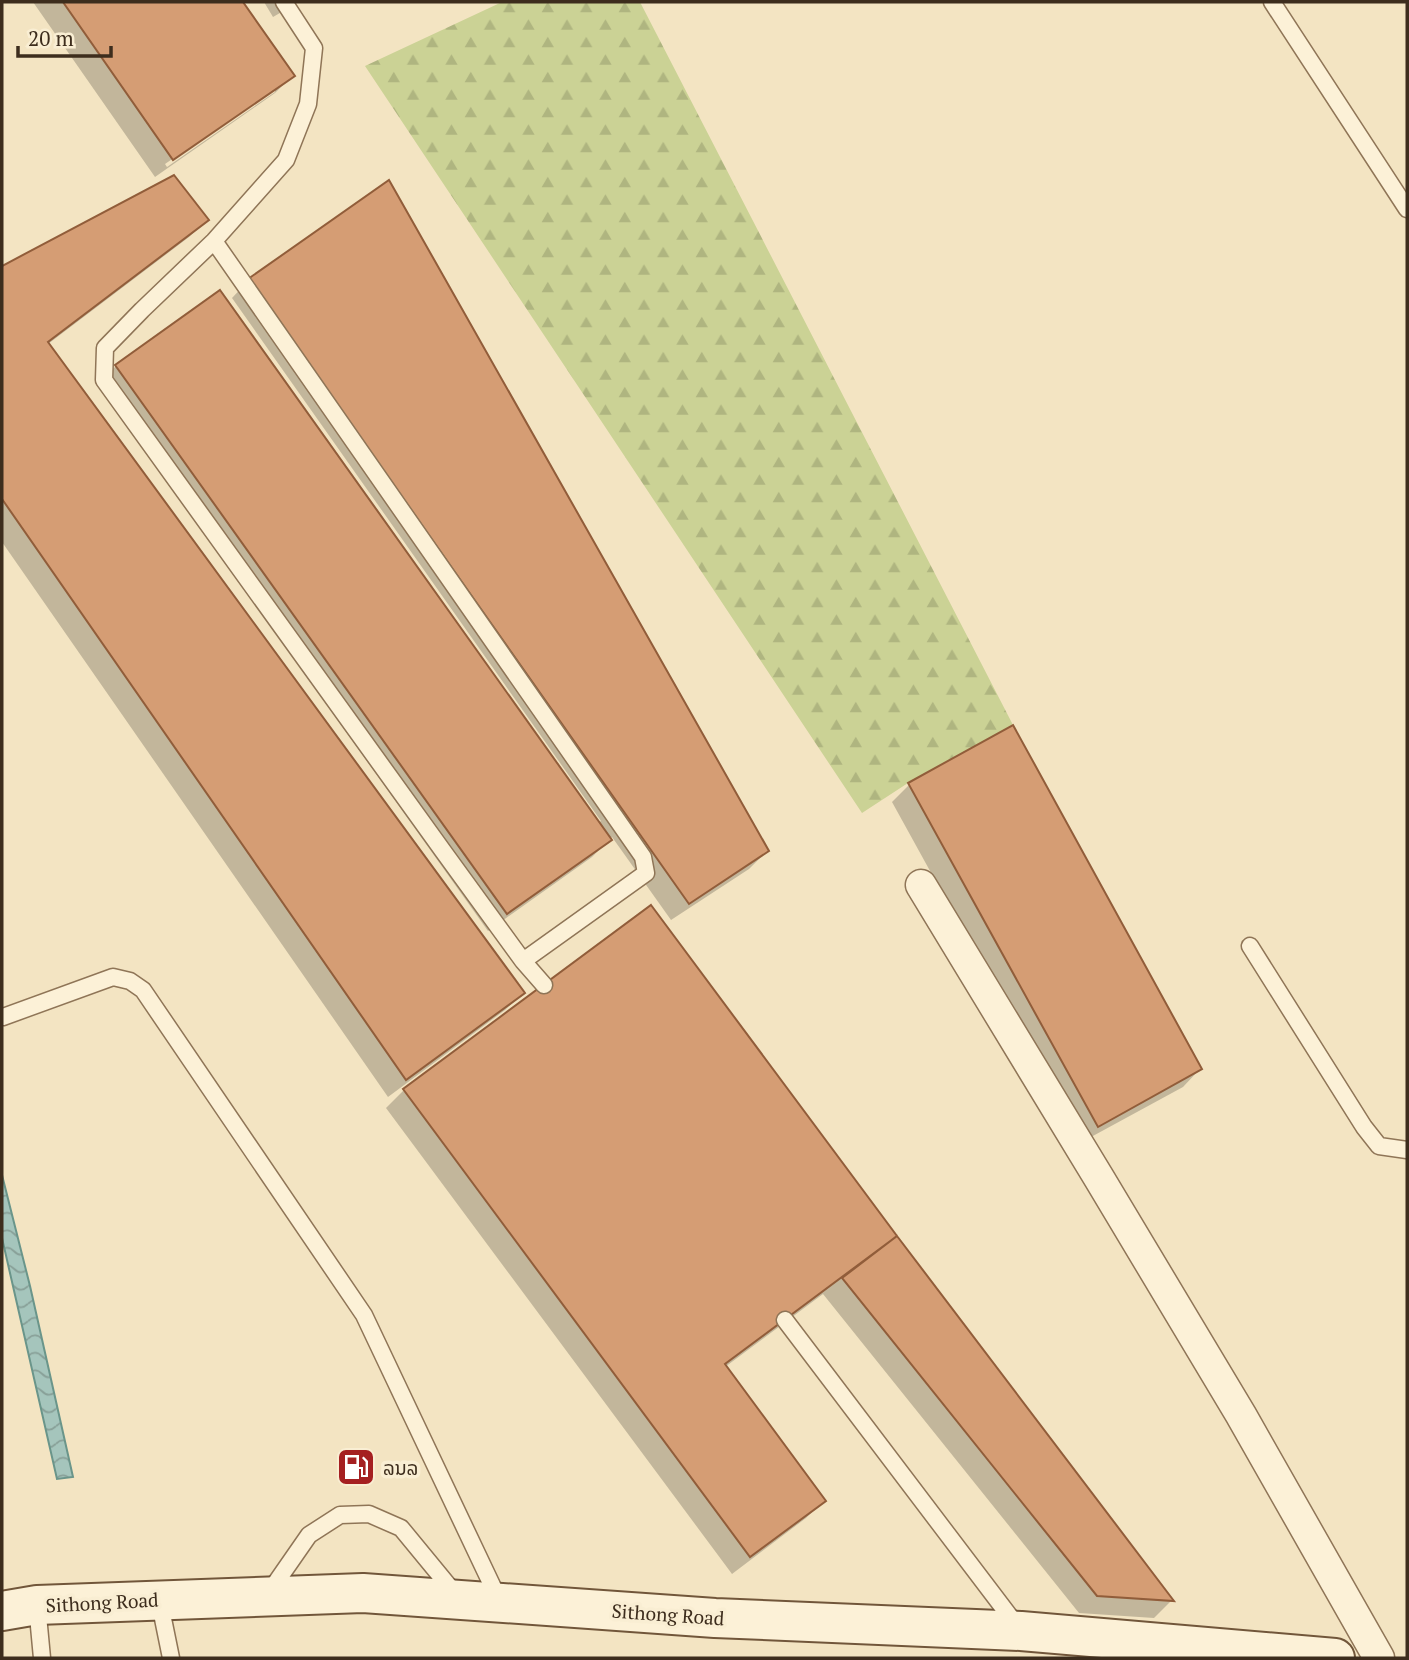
<svg xmlns="http://www.w3.org/2000/svg" width="1409" height="1660" viewBox="0 0 1409 1660" font-family="'PT Serif','Noto Sans Lao',serif">
<style>
.forest{fill:url(#forest-firs)}
.water{fill:url(#water-waves);stroke:#6a958a;stroke-width:2}
.shadow{fill:#0003;fill-rule:evenodd}
.building{fill:#d59d74;stroke:#915d3a;stroke-width:2}
.lines{fill:none;stroke-linecap:round;stroke-linejoin:round}
.lane-casing{stroke:#8f7557;stroke-width:19}
.street-casing{stroke:#8f7557;stroke-width:33}
.secondary-casing{stroke:#71563a;stroke-width:42}
.lane{stroke:#fcf1d7;stroke-width:16}
.street{stroke:#fcf1d7;stroke-width:30}
.secondary{stroke:#fcf1d7;stroke-width:38}
.labels{text-anchor:middle;dominant-baseline:central;stroke-width:7;stroke-linejoin:round;paint-order:stroke}
.poi-label{font-size:19px;fill:#3d2d1d;stroke:#f9eed3;text-anchor:start}
.street-label{font-size:19px;fill:#3d2d1d;stroke:#f9eed3}
</style>
<defs>
<pattern id="forest-firs" width="22" height="20" patternUnits="userSpaceOnUse" patternTransform="scale(1.75)"><rect width="22" height="20" fill="#cbd295"/><path d="M5 1l3.5 6h-7zM16 11l3.5 6h-7z" fill="#afb580"/></pattern>
<pattern id="water-waves" width="16" height="10" patternUnits="userSpaceOnUse" patternTransform="scale(1.75)"><rect width="16" height="10" fill="#a5c5bc"/><path d="M0 5q4-4 8 0t8 0" fill="none" stroke="#88a098"/></pattern>
</defs>
<rect width="100%" height="100%" fill="#f3e4c2"/>
<!-- forest -->
<path class="forest" d="M502 2H640L1013 725 908 783 862 813 365 66Z"/>
<!-- water -->
<path class="water" d="M2 1175 30 1286 73 1477 57 1479 2 1238Z"/>
<!-- shadow -->
<path class="shadow" d="M33 2H241L292 76 275 93 155 177ZM275 88V92L167 167 165 164Z
M264 2H299L273 17Z
M174 177 207 220 189 237 48 344 523 993 505 1010 388 1097 2 542V268Z
M249 280 767 851 749 869 671 920 612 837 592 857 488 931 98 384 116 366 598 823 601 821 232 298Z
M909 785 1200 1069 1183 1087 1080 1143 892 802Z
M651 908 896 1238 1171 1601 1154 1618 1079 1613 823 1294 725 1367 824 1500 806 1518 732 1574 386 1108 404 1090Z"/>
<!-- building -->
<path class="building" d="M63 2H243L295 76 173 160Z
M174 175 209 220 48 342 525 993 406 1080 2 499V266Z
M389 180 769 851 689 904 248 279Z
M220 290 612 840 507 914 115 365Z
M1013 725 1202 1069 1098 1127 908 783Z
M651 905 897 1236 725 1364 826 1501 750 1557 403 1089Z
M897 1236 1174 1601 1097 1596 842 1278Z"/>
<g class="lines">
<defs>
<path id="lane" d="M284 2 314 48 308 104 286 160 214 241 142 310 105 348 104 380 443 851 523 961 544 985
M1272 2 1407 209
M214 241 643 857 646 873 523 961
M1250 946 1364 1127 1379 1146 1407 1150
M3 1017 113 977 130 981 143 990 364 1315 499 1600
M785 1320 1017 1626
M268 1594 309 1535 340 1515 369 1514 401 1528 457 1596
M159 1599 171 1658
M37 1605 42 1658"/>
<path id="street" d="M921 885 1099 1178 1241 1415 1379 1658"/>
<path id="secondary" d="M2 1611 37 1605 363 1593 715 1618 1021 1631 1335 1658"/>
</defs>
<!-- lane casing -->
<use href="#lane" class="lane-casing"/>
<!-- street casing -->
<use href="#street" class="street-casing"/>
<!-- secondary casing -->
<use href="#secondary" class="secondary-casing"/>
<!-- lane -->
<use href="#lane" class="lane"/>
<!-- street -->
<use href="#street" class="street"/>
<!-- secondary -->
<use href="#secondary" class="secondary"/>
</g>
<!-- icons -->
<defs>
<symbol id="fuel-square" viewBox="-11 -11 22 22"><rect x="-9" y="-9" width="18" height="18" rx="4" fill="#a52021" stroke="#f9eed3"/><path d="M-5.5-6h7V0h2V4h1.3V-2.5L3-4.5l.8-.8L6-3V5H2.5V1h-1V6h-7ZM-4.2-4.7v3.2H.2V-4.7Z" fill="#fff"/></symbol>
</defs>
<g fill-rule="evenodd">
<use href="#fuel-square" x="334" y="1445" width="44" height="44"/>
</g>
<g class="labels">
<!-- poi labels -->
<g class="poi-label">
<text x="383" y="1467">ລນລ</text>
</g>
<!-- street labels -->
<g class="street-label">
<text transform="translate(102 1602) rotate(-3)">Sithong Road</text>
<text transform="translate(668 1614) rotate(4)">Sithong Road</text>
</g>
</g>
<!-- border -->
<rect width="1409" height="1660" fill="none" stroke="#3d2d1d" stroke-width="7"/>
<!-- scale -->
<path d="M18 46v10h93v-10" fill="none" stroke="#3d2d1d" stroke-width="3.5"/>
<text x="28" y="46" font-size="21" fill="#3d2d1d" stroke="#f9eed3" stroke-width="5" paint-order="stroke">20 m</text>
</svg>
